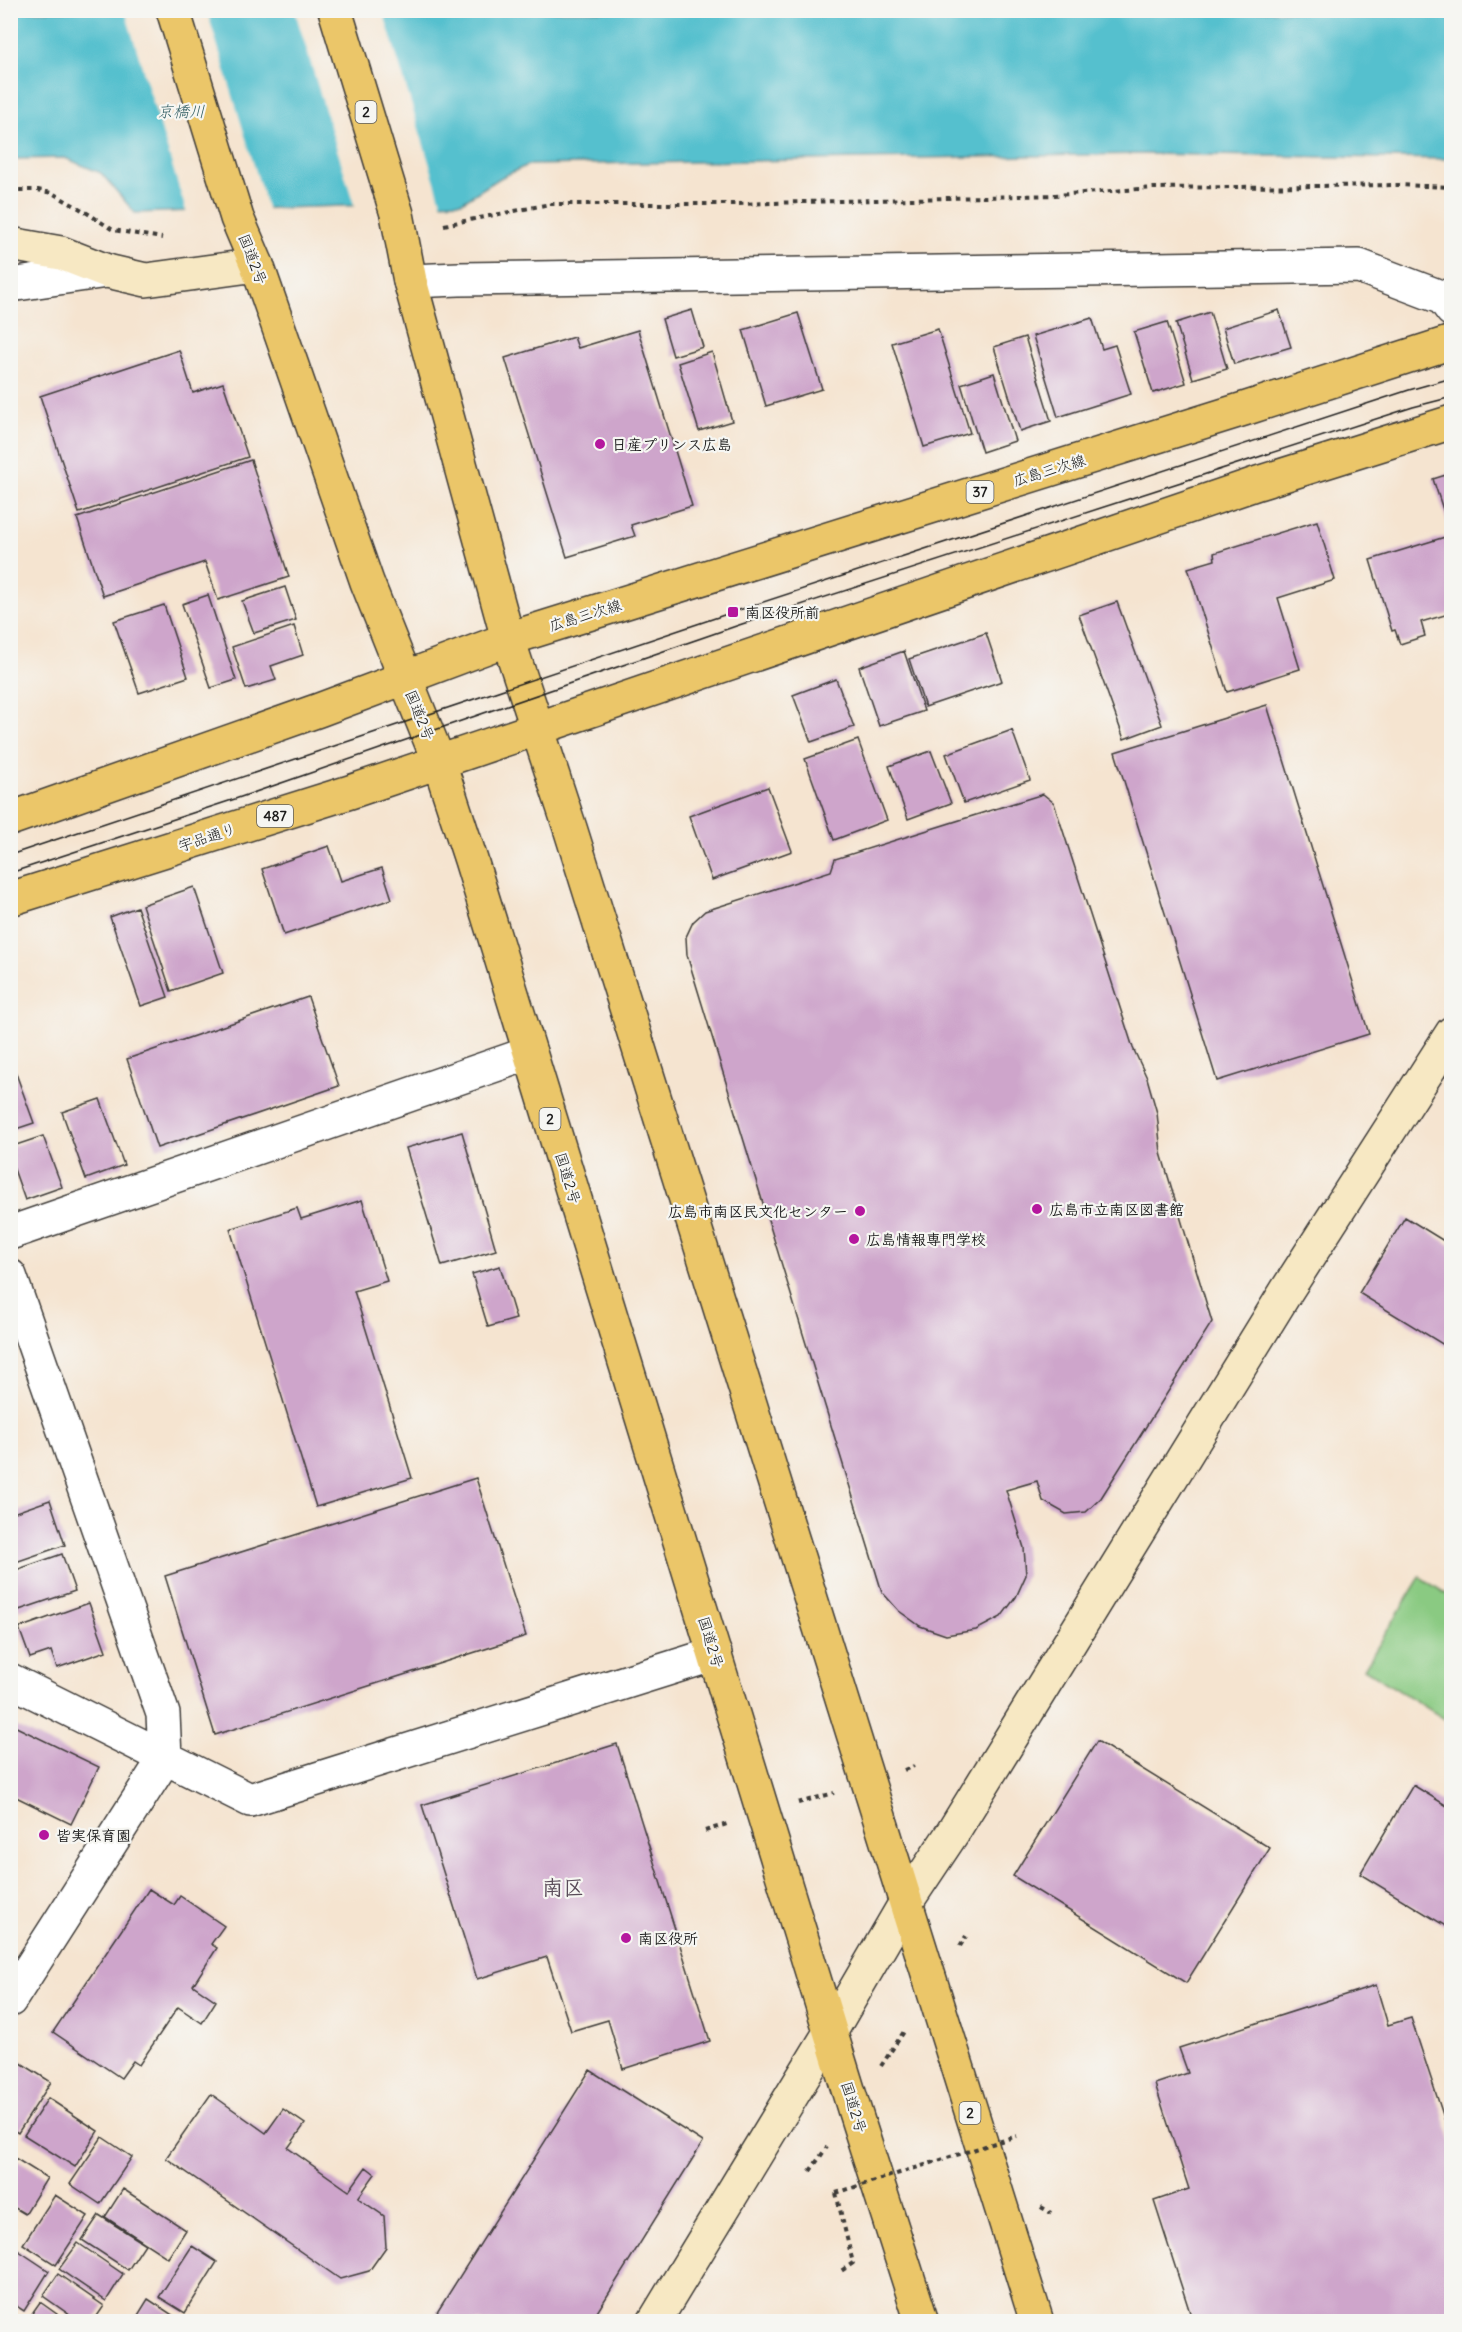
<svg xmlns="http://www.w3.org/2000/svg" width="1462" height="2332" viewBox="0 0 1462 2332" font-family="Delius,'Klee One',sans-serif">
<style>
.green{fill:#8aca82;stroke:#53734f;stroke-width:1.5}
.water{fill:#54c0ce;stroke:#386e75;stroke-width:1.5}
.pier{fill:#f5e4d0}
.building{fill:#cea5cb}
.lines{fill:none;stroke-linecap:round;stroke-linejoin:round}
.street-casing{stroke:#3d3a37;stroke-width:36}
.secondary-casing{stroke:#3d3a37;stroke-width:36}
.primary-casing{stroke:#3d3a37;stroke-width:36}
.highway-casing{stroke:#3d3a37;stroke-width:36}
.path{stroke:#3d3a37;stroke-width:4;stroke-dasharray:4.5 4.5;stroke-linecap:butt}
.street{stroke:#fff;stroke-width:33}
.secondary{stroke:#f7e8c3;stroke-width:33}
.primary{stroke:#ebc669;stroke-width:33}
.highway{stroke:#ebc669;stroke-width:33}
.tram{stroke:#1c1c1c;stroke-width:1.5}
.path-bridge{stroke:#3d3a37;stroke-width:4;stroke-dasharray:4.5 4.5;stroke-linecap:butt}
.poi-dot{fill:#b5179e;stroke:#f6f6f2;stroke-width:2}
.labels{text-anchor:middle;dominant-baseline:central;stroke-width:4.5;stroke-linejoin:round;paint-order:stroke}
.shield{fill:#f6f6f2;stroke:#5d5d5c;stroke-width:1.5}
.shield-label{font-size:14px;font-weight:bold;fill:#1c1c1c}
.street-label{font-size:15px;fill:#1c1c1c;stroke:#f6f6f2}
.poi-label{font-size:15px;font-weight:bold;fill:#1c1c1c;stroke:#f6f6f2;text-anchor:start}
.water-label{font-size:16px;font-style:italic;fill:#325e63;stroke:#f6f6f2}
.district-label{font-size:21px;font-weight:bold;fill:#5a4c59;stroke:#f6f6f2}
</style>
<rect width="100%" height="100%" fill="#f6f6f2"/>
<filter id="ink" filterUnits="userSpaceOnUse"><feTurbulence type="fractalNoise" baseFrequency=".0167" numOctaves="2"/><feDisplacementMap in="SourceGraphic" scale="12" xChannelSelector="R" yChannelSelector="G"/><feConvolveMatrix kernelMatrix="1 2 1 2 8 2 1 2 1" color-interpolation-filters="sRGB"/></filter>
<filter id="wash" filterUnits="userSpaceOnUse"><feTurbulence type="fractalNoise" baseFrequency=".008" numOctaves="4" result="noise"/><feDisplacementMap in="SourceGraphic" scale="24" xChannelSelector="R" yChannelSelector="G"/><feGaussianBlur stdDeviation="1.35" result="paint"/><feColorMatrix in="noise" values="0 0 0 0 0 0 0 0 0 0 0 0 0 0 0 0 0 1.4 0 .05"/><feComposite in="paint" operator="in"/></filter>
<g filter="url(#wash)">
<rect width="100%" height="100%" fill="#f5e4d0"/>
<!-- green -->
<path class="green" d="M1420 1577 1451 1597V1723L1364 1669Z"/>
<!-- water -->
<path class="water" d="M10 11H1451V159L1143 154 528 165 500 178 462 202 135 213 101 173 65 158 11 159Z"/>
<!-- pier -->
<path class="pier" d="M125 11H207L268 211 187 214Z
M295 11H383L442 205 355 208Z"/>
<g id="blocks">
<!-- building -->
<path class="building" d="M692 310 703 347 673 356 662 319Z
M1279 310 1291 347 1234 364 1223 328Z
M1210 312 1227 369 1193 379 1176 323Z
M798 313 822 389 766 406 743 330Z
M1092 318 1102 349 1115 345 1131 394 1058 417 1033 336Z
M1167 322 1186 383 1153 393 1134 332Z
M938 329 970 433 924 447 892 343Z
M638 330 692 506 631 525 635 536 567 557 505 358 574 337 578 348Z
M1025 337 1051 421 1020 431 994 347Z
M179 350 193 393 223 383 248 457 79 513 40 396Z
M712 352 732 421 699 431 678 363Z
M994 373 1015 441 982 452 961 384Z
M251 460 289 577 218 600 205 562 103 596 77 518Z
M1452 473V534H1451L1433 479Z
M1317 521 1335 580 1278 598 1300 669 1227 692 1188 568 1215 560 1214 553Z
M1445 537 1452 557V613L1421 622 1425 636 1400 644 1395 630 1392 631 1370 560Z
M285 587 296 620 254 633 242 601Z
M208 595 236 680 211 688 182 604Z
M1117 602 1162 725 1124 739 1079 615Z
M164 605 188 677 139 693 114 621Z
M294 626 303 655 271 666 276 680 246 689 232 647Z
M986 633 1002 681 925 707 909 659Z
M904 651 924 711 879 726 859 667Z
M836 679 854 727 811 742 793 695Z
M1267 705 1369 1034 1217 1081 1115 752Z
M1012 730 1030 780 964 803 946 754Z
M858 740 887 820 834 840 805 759Z
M931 751 951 803 908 819 889 766Z
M768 787 792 851 712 880 689 816Z
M1043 794 1054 803 1133 1048 1147 1078 1157 1113 1161 1153 1212 1322 1101 1498 1086 1512 1066 1514 1043 1501 1037 1481 1006 1490 1024 1548 1026 1575 1016 1597 1001 1617 976 1630 946 1635 920 1626 899 1611 882 1592 687 955 686 937 693 922 705 911 831 871 835 859Z
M329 846 341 881 382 868 392 899 284 935 262 869Z
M194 887 223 973 171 991 142 905Z
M137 907 168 997 141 1006 110 917Z
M308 997 339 1086 157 1148 127 1059Z
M14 1068 34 1123 10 1131V1070Z
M100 1099 124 1165 86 1179 62 1112Z
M462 1132 496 1250 442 1266 406 1148Z
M43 1136 62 1187 25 1200 10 1158V1147Z
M362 1200 387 1281 354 1291 412 1478 316 1507 230 1229 297 1208 301 1219Z
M1405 1217 1452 1246V1350L1359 1293Z
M500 1266 516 1319 488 1327 472 1274Z
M476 1478 526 1636 215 1735 165 1576Z
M50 1500 65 1545 10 1564V1514Z
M62 1554 75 1591 19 1610 10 1586V1572Z
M89 1603 106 1651 57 1668 51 1651 30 1658 19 1628Z
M10 1724 99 1767 71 1824 10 1794Z
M1097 1741 1270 1848 1186 1983 1013 1876Z
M617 1744 710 2041 623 2069 608 2020 571 2031 547 1957 477 1979 422 1805Z
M1413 1785 1452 1809V1930L1360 1874Z
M149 1889 174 1905 180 1896 224 1926 211 1944 217 1948 193 1985 216 2001 202 2023 178 2007 139 2065 133 2061 121 2078 53 2032Z
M1376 1985 1388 2025 1411 2018 1452 2142V2322H1193L1154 2201 1189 2189 1155 2084 1188 2073 1179 2048Z
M10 2056 51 2082 18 2133 10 2128Z
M590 2070 703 2142 591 2322H431Z
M211 2094 266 2133 283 2109 305 2124 288 2148 349 2191 366 2167 375 2174 358 2198 384 2216 386 2247 369 2271 340 2279 166 2158Z
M48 2098 98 2131 75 2167 24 2135Z
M102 2137 132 2157 100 2204 70 2184Z
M10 2155 47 2178 25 2214 10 2205Z
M123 2189 186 2230 168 2258 105 2217Z
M55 2195 88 2216 56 2265 23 2244Z
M99 2215 145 2244 128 2270 82 2240Z
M78 2243 123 2274 106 2301 59 2269Z
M192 2246 217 2262 185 2313 159 2297Z
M16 2249 49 2271 24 2311 10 2302V2258Z
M58 2274 104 2306 93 2322H80L43 2296Z
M148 2299 177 2318 175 2322 135 2320Z
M40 2302 68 2322H26Z"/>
</g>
</g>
<g filter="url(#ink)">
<use href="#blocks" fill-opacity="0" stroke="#3d3a37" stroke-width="1.5"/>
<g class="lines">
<defs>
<path id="street" d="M410 281 459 279 1359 266 1443 298 1452 310
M10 285 107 271
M10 1233 530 1053
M10 1276 163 1714 165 1758 10 2000
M10 1680 250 1800 715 1654"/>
<path id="secondary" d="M10 244 61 253 107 271 146 280 257 265
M654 2322 831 2031 905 1904 953 1832 1287 1290 1452 1033"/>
<path id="primary" d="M508 639 1247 408 1452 342
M539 728 1258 483 1452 422"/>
<path id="highway" d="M173 10 237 218 257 265 367 582 439 762 471 860 854 2109 922 2322
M335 10 397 214 410 281 508 639 570 828 1037 2322
M10 819 319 710 508 639
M10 899 350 792 539 728"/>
</defs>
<!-- street casing -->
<use href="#street" class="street-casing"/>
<!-- secondary casing -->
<use href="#secondary" class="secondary-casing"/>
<!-- primary casing -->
<use href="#primary" class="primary-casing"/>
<!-- highway casing -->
<use href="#highway" class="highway-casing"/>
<!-- path -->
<path class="path" d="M10 190H38L52 193 84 211 113 230 162 238
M444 225 550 204H735L1055 195 1154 188 1397 185 1452 187
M904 1770 914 1766
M798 1803 834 1793
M705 1831 727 1824
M960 1946 966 1936
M881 2066 905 2030
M810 2171 827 2147
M836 2193 853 2263 841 2271
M1041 2207 1051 2213"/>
<!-- street -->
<use href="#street" class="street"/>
<!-- secondary -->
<use href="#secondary" class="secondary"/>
<!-- primary -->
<use href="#primary" class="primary"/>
<!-- highway -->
<use href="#highway" class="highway"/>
<!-- tram -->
<path class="tram" d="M10 855 733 612 1409 390 1452 378
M10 873 235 799 739 625 1413 407 1452 397"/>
<!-- path-bridge -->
<path class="path-bridge" d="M836 2193 1017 2136"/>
</g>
</g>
<!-- markers -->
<g class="poi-dot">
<circle cx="600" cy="444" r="6"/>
<rect x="727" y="606" width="12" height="12" rx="3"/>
<circle cx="1037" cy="1209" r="6"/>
<circle cx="860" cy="1211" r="6"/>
<circle cx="854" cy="1239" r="6"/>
<circle cx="44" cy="1835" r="6"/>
<circle cx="626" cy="1938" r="6"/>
</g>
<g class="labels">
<!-- shield labels -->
<g class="shield">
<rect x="355.5" y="101" width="21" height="22" rx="4.5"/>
<rect x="966.5" y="481" width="27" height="22" rx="4.5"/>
<rect x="257" y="805" width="36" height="22" rx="4.5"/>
<rect x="539.5" y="1108" width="21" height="22" rx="4.5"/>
<rect x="959.5" y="2102" width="21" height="22" rx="4.5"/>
</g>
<g class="shield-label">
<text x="366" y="112">2</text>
<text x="980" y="492">37</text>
<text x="275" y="816">487</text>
<text x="550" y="1119">2</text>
<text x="970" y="2113">2</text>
</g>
<!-- street labels -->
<g class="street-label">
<text transform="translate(253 259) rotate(69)">国道2号</text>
<text transform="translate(1049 470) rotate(-17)">広島三次線</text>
<text transform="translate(585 615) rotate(-17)">広島三次線</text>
<text transform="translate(420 715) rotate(68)">国道2号</text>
<text transform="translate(207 837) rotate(-18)">宇品通り</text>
<text transform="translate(568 1178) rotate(73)">国道2号</text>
<text transform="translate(711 1642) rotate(73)">国道2号</text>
<text transform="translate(854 2107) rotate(73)">国道2号</text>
</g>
<!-- poi labels -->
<g class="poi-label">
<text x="612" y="444">日産プリンス広島</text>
<text x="745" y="612">南区役所前</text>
<text x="1049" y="1209">広島市立南区図書館</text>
<text x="848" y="1211" text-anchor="end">広島市南区民文化センター</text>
<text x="866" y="1239">広島情報専門学校</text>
<text x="56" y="1835">皆実保育園</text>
<text x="638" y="1938">南区役所</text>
</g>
<!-- water labels -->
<g class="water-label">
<text x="181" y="111">京橋川</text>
</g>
<!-- district labels -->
<g class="district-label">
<text x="563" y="1887">南区</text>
</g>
</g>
<!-- margin -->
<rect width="1462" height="2332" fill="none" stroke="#f6f6f2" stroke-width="36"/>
</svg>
